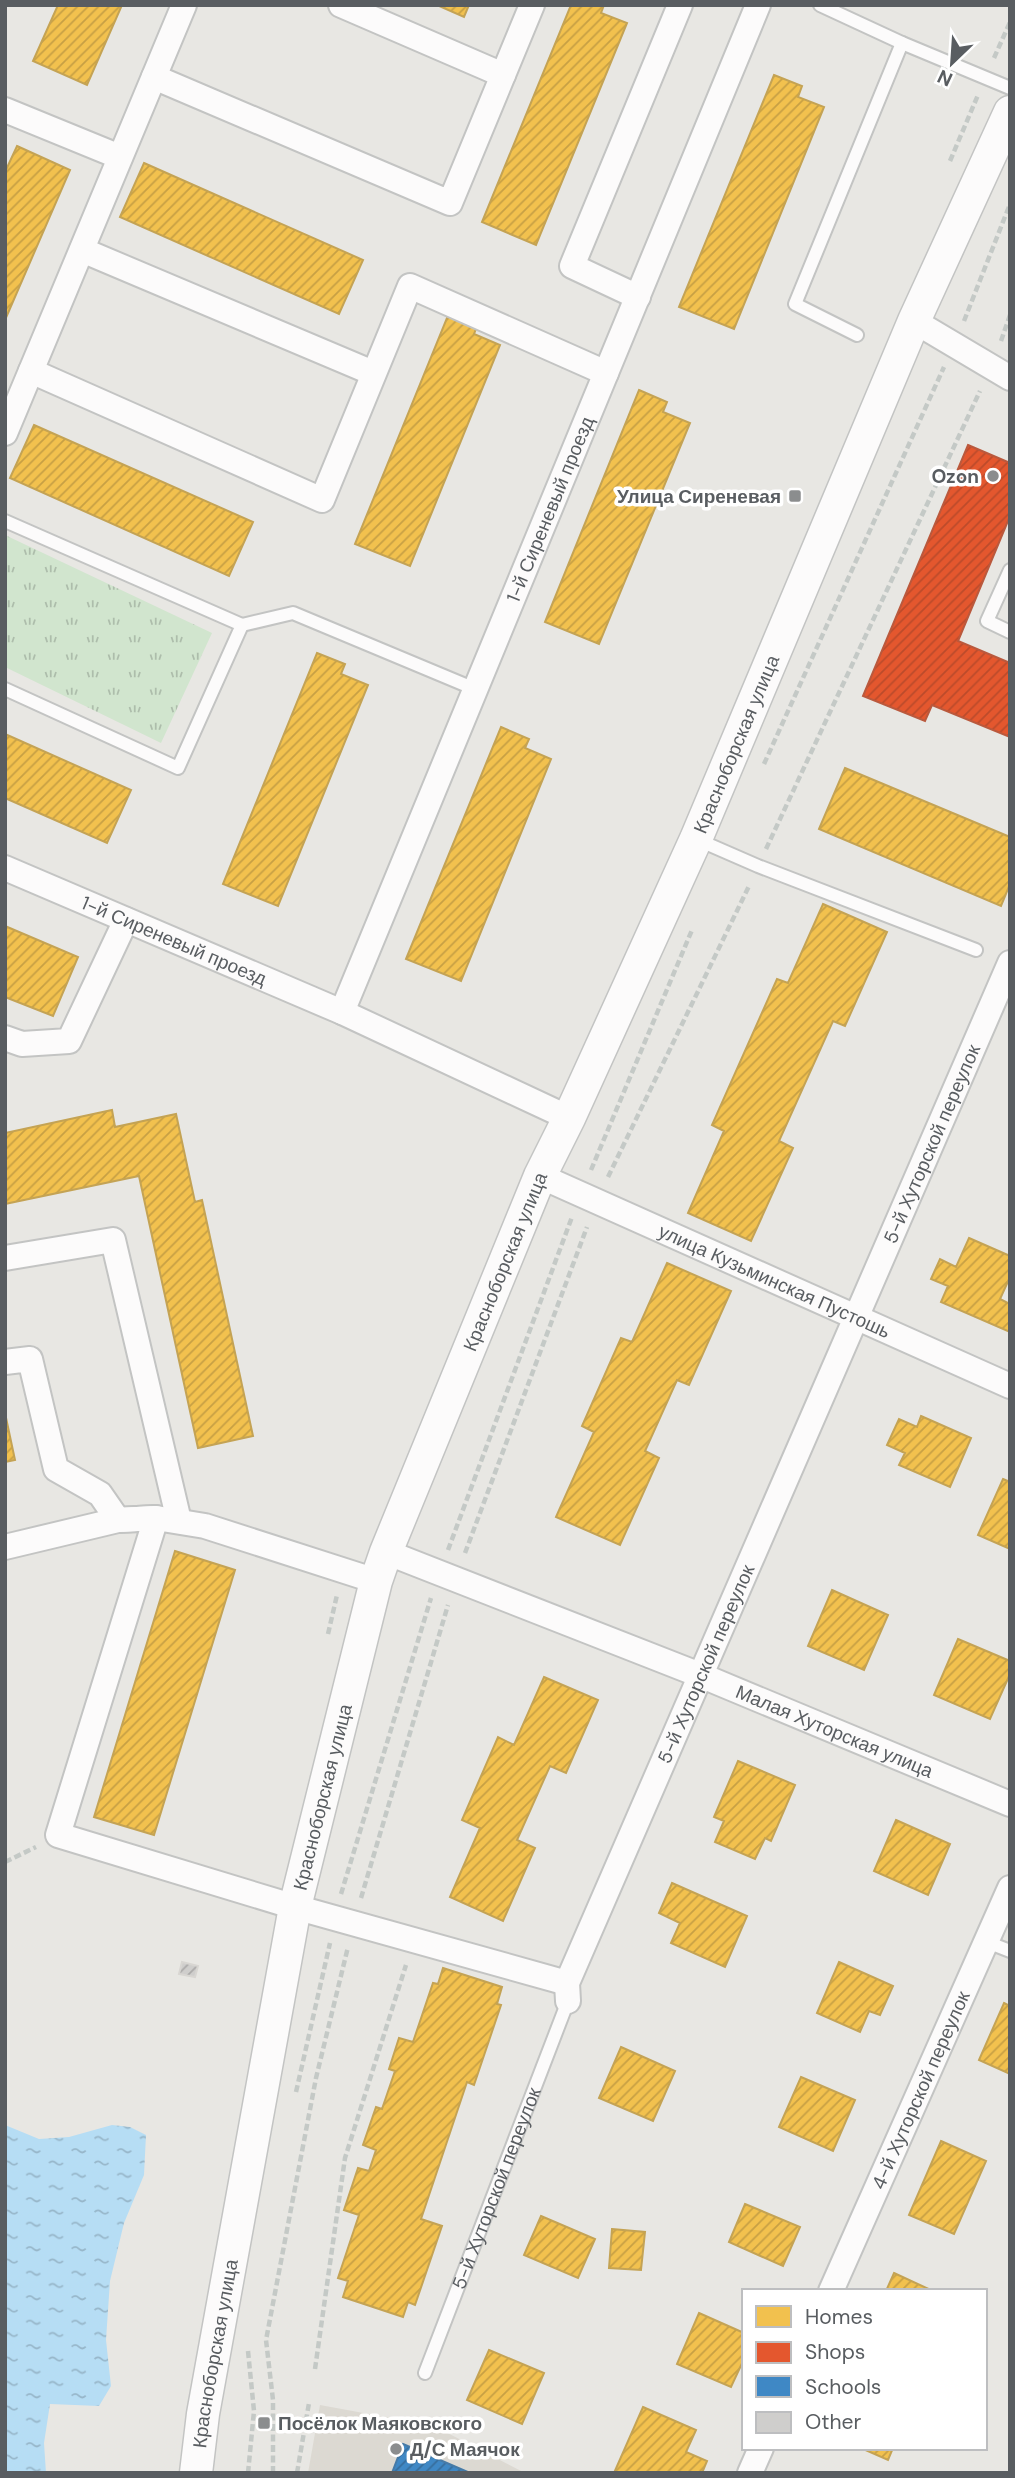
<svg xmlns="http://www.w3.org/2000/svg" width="1015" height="2478" viewBox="0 0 1015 2478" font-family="'DM Sans',sans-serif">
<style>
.education{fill:#dcd9d2}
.grass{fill:url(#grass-tufts)}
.water{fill:url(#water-ripples)}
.homes{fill:url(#homes-hatch);stroke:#c4a354;stroke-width:2}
.shops{fill:url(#shops-hatch);stroke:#ba593d;stroke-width:2}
.schools{fill:url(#schools-hatch);stroke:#477ba7;stroke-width:2}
.building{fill:url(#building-hatch);stroke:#d8d6d2;stroke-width:2}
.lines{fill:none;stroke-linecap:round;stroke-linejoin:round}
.service-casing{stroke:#c3c4c3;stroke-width:16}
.minor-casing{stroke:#c3c4c3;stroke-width:28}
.tertiary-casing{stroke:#c3c4c3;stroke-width:35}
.path{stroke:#c4c9c6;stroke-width:4.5;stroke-dasharray:7 3.5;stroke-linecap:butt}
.service{stroke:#fcfbfb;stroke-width:12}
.minor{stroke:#fcfbfb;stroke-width:24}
.tertiary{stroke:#fcfbfb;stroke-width:32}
.poi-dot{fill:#8b8d8e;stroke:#fff;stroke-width:2.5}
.labels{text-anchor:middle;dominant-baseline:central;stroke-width:7;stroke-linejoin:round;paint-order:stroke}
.poi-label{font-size:19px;font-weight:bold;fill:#595d61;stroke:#fff;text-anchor:end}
.street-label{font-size:19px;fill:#595d61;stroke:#fff}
</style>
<defs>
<pattern id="grass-tufts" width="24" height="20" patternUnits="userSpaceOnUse" patternTransform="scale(1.75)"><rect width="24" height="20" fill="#d1e5ce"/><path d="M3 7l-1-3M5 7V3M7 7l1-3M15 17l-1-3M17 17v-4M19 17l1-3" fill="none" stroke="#adbdab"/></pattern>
<pattern id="water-ripples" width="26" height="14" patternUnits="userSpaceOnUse" patternTransform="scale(1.75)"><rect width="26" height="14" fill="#b6ddf4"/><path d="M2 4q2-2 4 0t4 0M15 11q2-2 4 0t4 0" fill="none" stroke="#97b6c9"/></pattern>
<pattern id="homes-hatch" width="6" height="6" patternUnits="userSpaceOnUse" patternTransform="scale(1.75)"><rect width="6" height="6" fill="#f2c14e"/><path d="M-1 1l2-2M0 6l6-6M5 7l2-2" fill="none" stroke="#c7a044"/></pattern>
<pattern id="shops-hatch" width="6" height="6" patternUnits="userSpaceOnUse" patternTransform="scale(1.75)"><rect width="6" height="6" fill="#e4572e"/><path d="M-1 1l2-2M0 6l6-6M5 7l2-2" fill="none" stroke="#bc4b2b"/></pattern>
<pattern id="schools-hatch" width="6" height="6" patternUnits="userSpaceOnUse" patternTransform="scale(1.75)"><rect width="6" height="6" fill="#3f88c5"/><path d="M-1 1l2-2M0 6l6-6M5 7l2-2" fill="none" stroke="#366d9b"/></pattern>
<pattern id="building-hatch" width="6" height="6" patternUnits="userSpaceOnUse" patternTransform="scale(1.75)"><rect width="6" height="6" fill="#cfcecc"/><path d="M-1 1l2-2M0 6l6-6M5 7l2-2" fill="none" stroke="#abaaa9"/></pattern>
</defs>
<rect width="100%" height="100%" fill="#e8e7e3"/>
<!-- education -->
<path class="education" d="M320 2405 434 2426 525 2473H308Z"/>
<!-- grass -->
<path class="grass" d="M5 535 212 633 161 743 5 667Z"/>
<!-- water -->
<path class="water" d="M5 2125 39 2139 69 2137 112 2125 130 2127 146 2135 144 2175 124 2223 110 2281 106 2340 111 2386 99 2406 50 2404 44 2443 46 2473H5Z"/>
<!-- homes -->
<path class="homes" d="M58 5H122L87 85 33 61Z
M437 5H469L464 17Z
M571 5H604L601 13 627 23 536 245 482 222Z
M774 75 802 86 798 97 824 107 734 329 679 307Z
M17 146 70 170 5 320V172Z
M144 163 363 260 339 314 120 217Z
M449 313 478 324 474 334 500 345 410 566 355 544Z
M639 390 667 402 663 412 690 423 599 644 545 622Z
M34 425 253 522 229 576 10 478Z
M317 653 345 664 341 674 368 685 278 906 223 884Z
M501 727 529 739 525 748 551 759 461 981 406 959Z
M5 734 131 790 107 843 5 798Z
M845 768 1010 837V884L1001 906 819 829Z
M823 904 887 932 845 1026 833 1021 779 1141 793 1148 751 1241 688 1213 724 1131 712 1125 777 979 788 983Z
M5 926 78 957 53 1016 5 997Z
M112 1110 115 1127 176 1114 195 1202 202 1200 253 1436 198 1448 139 1176 5 1204V1133Z
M969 1238 1010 1256V1277L1000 1299 1010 1304V1332L941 1302 948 1286 931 1279 940 1259 956 1267Z
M667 1263 731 1291 689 1385 677 1380 645 1451 659 1458 620 1545 556 1517 594 1432 582 1426 621 1338 632 1342Z
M5 1413 15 1460 5 1462Z
M921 1416 971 1438 950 1487 899 1465 905 1453 887 1445 899 1419 917 1427Z
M1003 1479 1010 1482V1549L978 1535Z
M175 1551 235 1570 154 1835 94 1817Z
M832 1590 888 1615 864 1670 808 1646Z
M958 1639 1010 1661V1674L990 1719 934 1695Z
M544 1677 598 1700 566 1773 550 1766 517 1840 535 1848 503 1921 450 1897 480 1828 462 1820 498 1737 514 1745Z
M738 1761 795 1785 771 1841 765 1838 755 1859 715 1842 724 1821 714 1817Z
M896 1820 950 1844 928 1895 874 1871Z
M672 1883 747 1916 725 1967 671 1943 680 1923 659 1913Z
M839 1962 893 1986 880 2015 869 2011 860 2032 817 2013Z
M443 1968 502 1987 497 2004 501 2005 474 2085 467 2082 421 2219 442 2226 415 2305 408 2302 403 2317 343 2297 348 2281 338 2278 359 2215 344 2210 358 2168 369 2171 376 2150 363 2145 376 2107 382 2109 395 2071 389 2069 399 2038 413 2042 433 1983 438 1984Z
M1004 2003 1010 2006V2074L979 2060Z
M621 2047 675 2071 653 2121 599 2098Z
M801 2077 855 2100 833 2151 779 2127Z
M941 2141 986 2161 954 2234 909 2215Z
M745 2204 800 2227 783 2266 729 2242Z
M541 2216 595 2239 578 2278 524 2255Z
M612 2229 645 2232 641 2270 609 2268Z
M894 2273 933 2291H886Z
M699 2313 744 2333V2359L731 2387 677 2364Z
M489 2350 544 2373 522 2424 467 2400Z
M643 2407 696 2430 686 2452 707 2461 702 2473H614Z
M861 2448H893L888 2460Z"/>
<!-- shops -->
<path class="shops" d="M968 445 1010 463V516L958 641 1010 663V737L932 705 925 721 863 696Z"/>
<!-- schools -->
<path class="schools" d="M403 2444 470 2473H392Z"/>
<!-- building -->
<path class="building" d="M182 1962 198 1966 195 1977 179 1974Z"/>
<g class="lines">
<defs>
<g id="service">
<path d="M820 5 902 43 1010 88"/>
<path d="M857 335 795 304 902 43"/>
<path d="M5 521 242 625 178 768 5 689"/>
<path d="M1010 570 987 621 1010 632"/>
<path d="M242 625 293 613 475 689"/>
<path d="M696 839 758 866 976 950"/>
<path d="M987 1942 1010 1951"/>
<path id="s1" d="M425 2373 568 2001"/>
</g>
<g id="minor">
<path d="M341 5 503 75"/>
<path d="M154 77 450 203 532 5"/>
<path d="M5 110 120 157"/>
<path d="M82 250 373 373"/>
<path d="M638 297 572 266 680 5"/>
<path d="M914 321 1010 378"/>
<path d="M31 371 322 500 410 286 606 373"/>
<path d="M5 433 184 5"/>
<path id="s2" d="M5 868 342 1012 569 1118"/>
<path id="s3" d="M342 1012 758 5"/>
<path d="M5 1038 22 1044 69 1041 126 920"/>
<path id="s4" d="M540 1176 1010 1386"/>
<path d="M5 1258 113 1240 179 1521"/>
<path d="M5 1362 30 1359 56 1469 100 1494 118 1520 156 1518 58 1835 295 1907 567 1983"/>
<path d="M5 1547 118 1520 156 1518 205 1526 376 1581"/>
<path id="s5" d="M386 1552 700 1675 1010 1804"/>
<path id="s6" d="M568 2001 567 1983 1010 963"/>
<path id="s7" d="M831 2291 1010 1888"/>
<path d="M750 2473 761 2448"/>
</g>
<g id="tertiary">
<path id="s8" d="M196 2473 203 2414 295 1907 376 1581 386 1552 540 1176 569 1118 696 839 914 321 1010 112"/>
</g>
</defs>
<!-- service casing -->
<use href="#service" class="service-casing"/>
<!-- minor casing -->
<use href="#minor" class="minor-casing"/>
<!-- tertiary casing -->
<use href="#tertiary" class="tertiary-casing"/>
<!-- path -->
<path class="path" d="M994 58 1010 22
M950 161 978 95
M964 321 1010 204
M1001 341 1010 315
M764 764 944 367
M766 849 980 391
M591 1170 692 930
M608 1177 749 886
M448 1550 572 1217
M465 1553 587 1227
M328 1634 337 1595
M5 1862 36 1847
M341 1894 431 1598
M361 1898 448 1605
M296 2092 330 1943
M248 2351 254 2411 248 2473
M315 2369 345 2158 406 1965
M273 2473V2400L266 2340 316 2078 348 1947
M297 2473 309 2403"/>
<!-- service -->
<use href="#service" class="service"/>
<!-- minor -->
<use href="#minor" class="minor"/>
<!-- tertiary -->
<use href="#tertiary" class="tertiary"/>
</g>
<!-- markers -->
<g class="poi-dot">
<circle cx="993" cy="476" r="7"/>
<rect x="788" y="489" width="14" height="14" rx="3.5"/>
<rect x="257" y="2416" width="14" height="14" rx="3.5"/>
<circle cx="396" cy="2449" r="7"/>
</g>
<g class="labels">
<!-- poi labels -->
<g class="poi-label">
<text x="979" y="476">Ozon</text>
<text x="781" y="496">Улица Сиреневая</text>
<text x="278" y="2423" text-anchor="start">Посёлок Маяковского</text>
<text x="410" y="2449" text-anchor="start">Д/С Маячок</text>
</g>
<!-- street labels -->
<g class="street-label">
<text stroke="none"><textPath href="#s3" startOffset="544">1-й Сиреневый проезд</textPath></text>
<text stroke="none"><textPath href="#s8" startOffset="1822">Красноборская улица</textPath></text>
<text stroke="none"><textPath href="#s2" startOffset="184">1-й Сиреневый проезд</textPath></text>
<text stroke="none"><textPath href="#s6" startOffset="933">5-й Хуторской переулок</textPath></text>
<text stroke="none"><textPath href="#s8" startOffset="1255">Красноборская улица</textPath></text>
<text stroke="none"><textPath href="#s4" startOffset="257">улица Кузьминская Пустошь</textPath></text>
<text stroke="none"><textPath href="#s6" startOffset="366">5-й Хуторской переулок</textPath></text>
<text stroke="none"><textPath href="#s5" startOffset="483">Малая Хуторская улица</textPath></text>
<text stroke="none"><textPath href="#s8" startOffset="688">Красноборская улица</textPath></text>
<text stroke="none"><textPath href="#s7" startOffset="220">4-й Хуторской переулок</textPath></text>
<text stroke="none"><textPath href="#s1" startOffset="198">5-й Хуторской переулок</textPath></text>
<text stroke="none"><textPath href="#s8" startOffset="121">Красноборская улица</textPath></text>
</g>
</g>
<!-- border -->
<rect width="1015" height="2478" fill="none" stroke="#595d61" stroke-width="14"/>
<!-- legend -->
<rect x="742" y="2289" width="245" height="161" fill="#ffffff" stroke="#bdbec0" stroke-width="2"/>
<rect x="756" y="2306" width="35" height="21" fill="#f2c14e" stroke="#bdbec0" stroke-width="2"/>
<text x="805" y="2324" font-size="21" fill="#595d61">Homes</text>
<rect x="756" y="2342" width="35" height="21" fill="#e4572e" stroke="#bdbec0" stroke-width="2"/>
<text x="805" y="2359" font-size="21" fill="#595d61">Shops</text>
<rect x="756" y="2376" width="35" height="21" fill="#3f88c5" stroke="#bdbec0" stroke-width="2"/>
<text x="805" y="2394" font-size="21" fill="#595d61">Schools</text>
<rect x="756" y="2412" width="35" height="21" fill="#cfcecc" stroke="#bdbec0" stroke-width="2"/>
<text x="805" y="2429" font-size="21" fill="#595d61">Other</text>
<!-- north arrow -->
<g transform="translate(952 63) rotate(205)" stroke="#ffffff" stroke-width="5" paint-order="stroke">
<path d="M0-5L12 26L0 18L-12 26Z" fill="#595d61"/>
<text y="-10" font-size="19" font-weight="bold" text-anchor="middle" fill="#595d61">N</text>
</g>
</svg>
